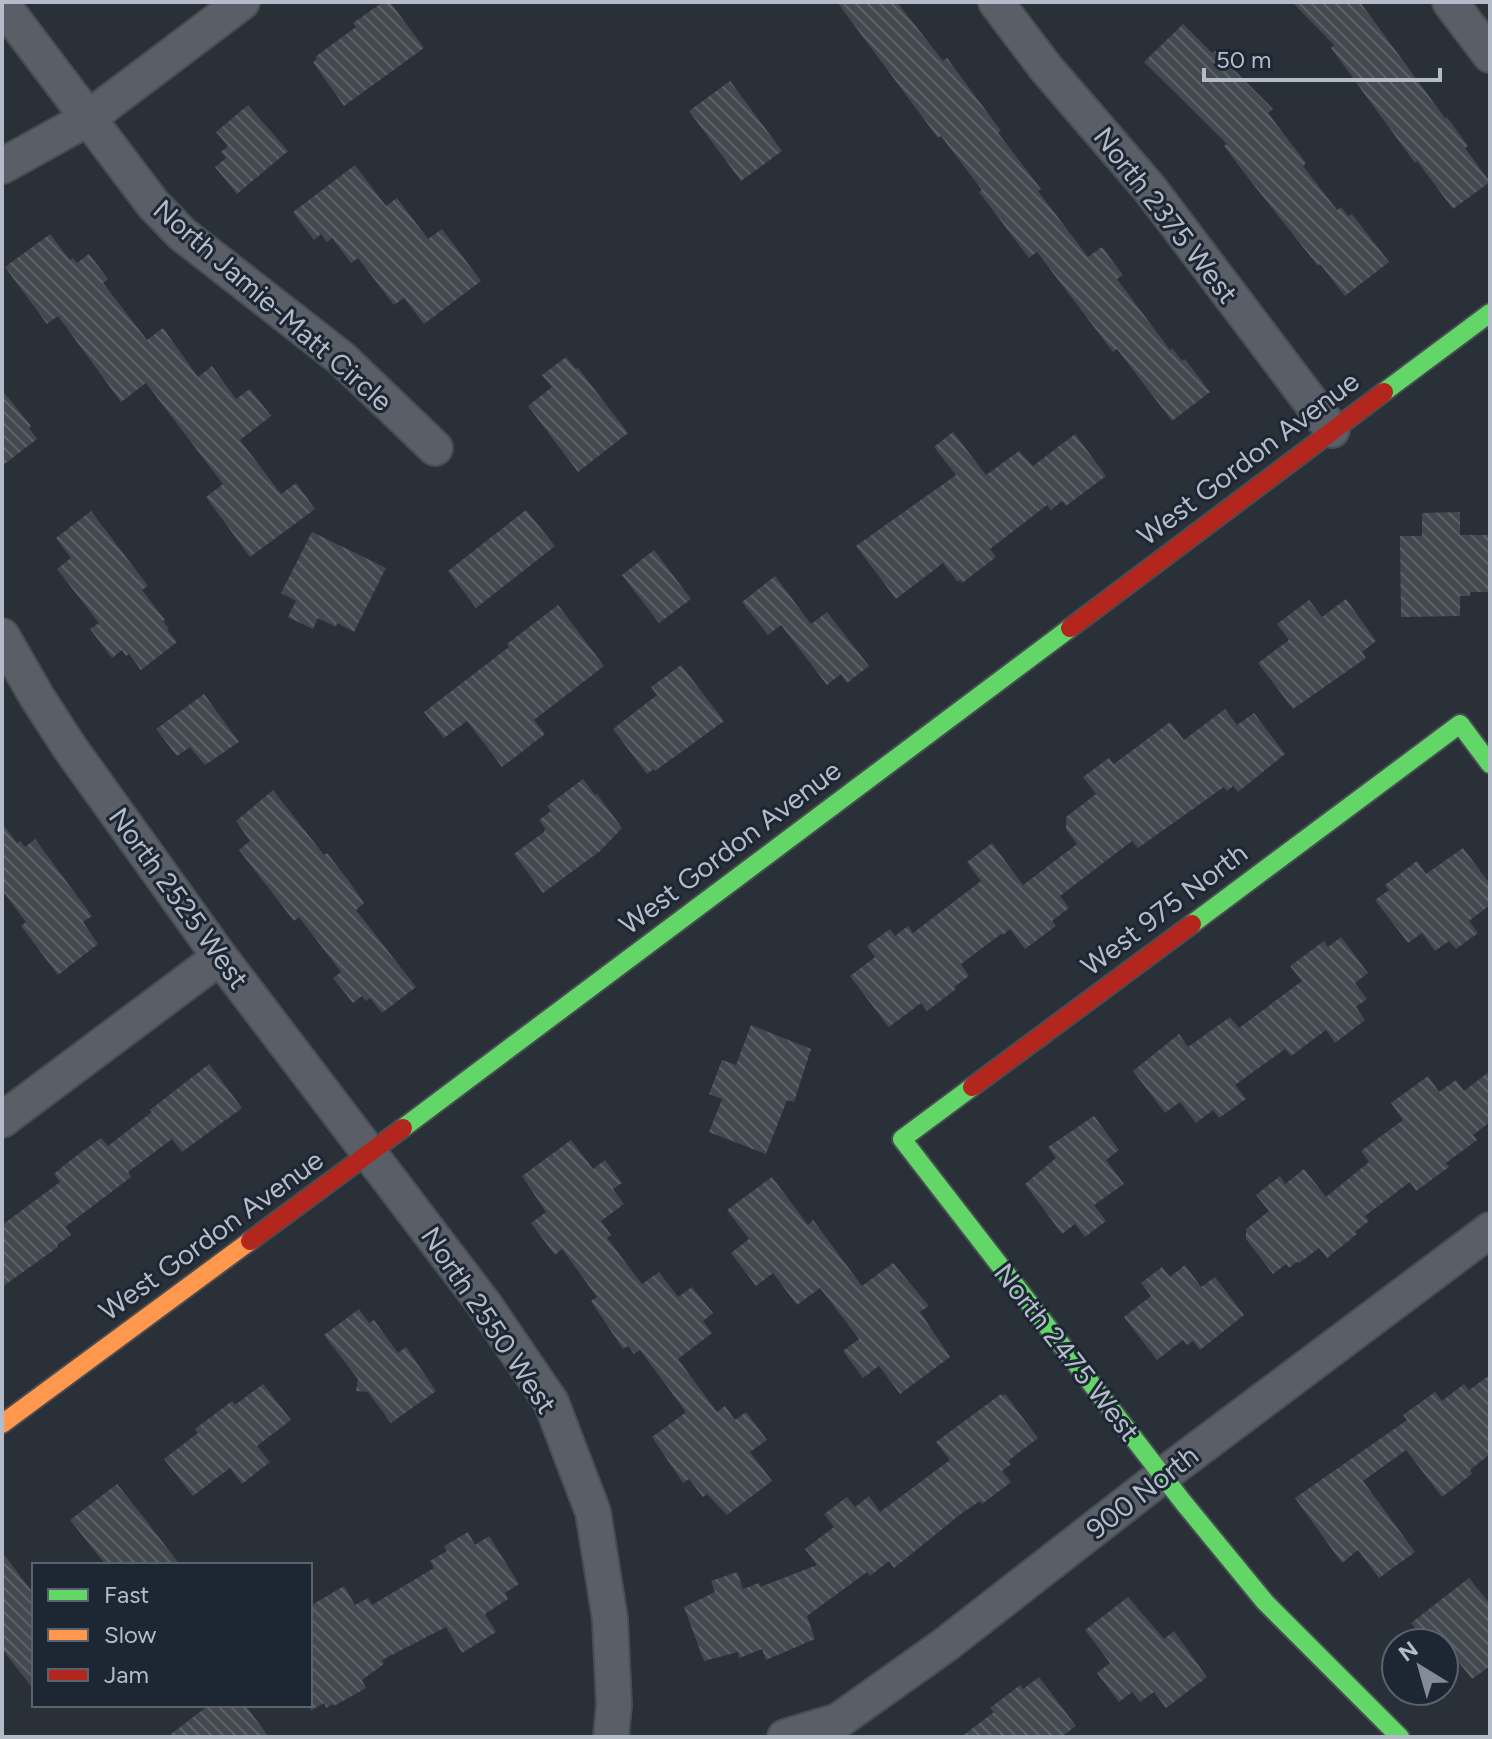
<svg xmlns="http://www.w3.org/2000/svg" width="1492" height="1739" viewBox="0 0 1492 1739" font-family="Figtree,sans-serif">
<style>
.building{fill:url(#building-back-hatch)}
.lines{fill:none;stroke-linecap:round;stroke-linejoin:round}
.street-casing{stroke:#484c53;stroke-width:38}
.fast-casing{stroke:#484c53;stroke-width:22}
.slow-casing{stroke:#484c53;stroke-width:22}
.jam-casing{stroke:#484c53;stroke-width:22}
.street{stroke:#5a5e66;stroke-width:34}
.fast{stroke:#63d668;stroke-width:18}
.slow{stroke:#ff974d;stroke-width:18}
.jam{stroke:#b3261e;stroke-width:18}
.labels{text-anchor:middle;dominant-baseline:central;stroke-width:6;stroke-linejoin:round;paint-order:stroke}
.street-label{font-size:28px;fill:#b4bcc9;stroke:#1d2633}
</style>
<defs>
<pattern id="building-back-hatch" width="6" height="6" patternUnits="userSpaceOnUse" patternTransform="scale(2)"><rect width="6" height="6" fill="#444950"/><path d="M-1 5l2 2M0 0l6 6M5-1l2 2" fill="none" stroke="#5d6168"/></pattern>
</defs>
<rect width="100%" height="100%" fill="#2a3038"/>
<!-- building -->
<path class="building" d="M383 2H390L424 48 344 106 313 62 317 59 315 57 356 27 353 23Z
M837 2H897L943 61 947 58 1001 131 998 133 1041 189 1038 191 1088 257 1102 247 1123 275 1117 279 1170 350 1172 348 1182 361 1185 359 1210 392 1172 421 1117 349 1113 352 1037 252 1029 258 979 192 982 190 941 136 938 138Z
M1292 2H1360L1445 118 1447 117 1468 146 1465 148 1490 182 1453 209 1417 161 1415 163 1331 48 1334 45Z
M1183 24 1212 53 1215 51 1273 109 1268 113 1306 163 1303 166 1337 210 1341 207 1348 216 1352 214 1389 262 1345 296 1320 264 1318 266 1249 179 1224 146 1227 144 1144 62Z
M730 81 782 151 741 181 689 111Z
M248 105 288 151 237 194 215 167 226 158 221 152 228 146 216 132Z
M355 165 386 206 397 198 428 239 442 229 481 281 424 324 404 298 394 305 358 258 351 263 332 238 327 242 321 234 314 240 293 212Z
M50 234 70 260 73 258 77 263 89 254 108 279 103 283 147 340 163 328 198 377 212 366 236 399 250 389 271 416 240 440 281 494 296 483 315 509 250 557 206 497 223 484 146 383 121 402 58 316 47 324 5 267Z
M566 357 576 369 578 368 628 433 578 472 528 406 552 387 542 375Z
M2 390 31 426 29 428 37 439 2 466Z
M953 432 986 475 1019 451 1033 466 1075 434 1106 476 1066 506 1062 501 1051 510 1047 505 990 549 996 557 962 583 960 580 958 582 943 563 896 599 856 546 956 475 934 447Z
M526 510 555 546 476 608 448 571Z
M91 511 148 586 142 590 165 620 163 621 169 629 167 630 177 642 141 670 129 654 126 656 122 650 112 658 90 629 99 623 57 569 71 558 56 538Z
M1460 512V535H1490V592H1470V596H1460V616L1401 617 1400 536H1422V513Z
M312 532 386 568 354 632 337 623 336 627 318 618 313 629 288 617 296 601 281 593Z
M654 550 691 599 659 623 622 575Z
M775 576 811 624 827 612 869 666 847 683 841 674 827 685 781 625 768 635 742 602Z
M1346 599 1376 641 1362 652 1366 658 1293 709 1258 663 1289 640 1277 624 1309 600 1322 617Z
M558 605 604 666 534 720 545 734 502 767 467 721 444 738 424 712 509 647 507 644Z
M681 665 724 721 655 771 653 769 647 774 613 729 657 695 651 687Z
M204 694 239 742 205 765 190 747 177 756 156 729Z
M1225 709 1237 725 1254 713 1285 754 1238 792 1233 786 1227 791 1224 787 1138 848 1132 841 1060 896 1069 908 1052 921 1056 926 1025 949 1010 929 1003 935 1001 934 961 964 969 976 954 987 956 989 927 1011 921 1003 889 1027 887 1025 850 976 875 957 867 946 890 929 895 936 908 926 913 933 981 881 967 862 992 843 1023 885 1077 844 1066 829V817L1096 794 1083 777 1109 758 1114 764 1170 722 1184 740Z
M583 779 595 795 597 794 622 828 600 851 543 893 514 854 544 832 545 828 539 820 551 811 547 806Z
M273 790 324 855 327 853 348 880 364 903 356 910 416 987 382 1013 370 998 366 1001 362 996 353 1003 333 978 341 972 299 917 294 921 239 850 250 841 236 821Z
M2 823 17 843 20 841 25 847 35 839 92 916 83 922 98 944 58 975 21 926 26 922 2 890Z
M1463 848 1490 884V905L1469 921 1478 933 1456 949 1449 941 1435 951 1422 933 1408 943 1375 900 1389 890 1385 885 1417 861 1426 874Z
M1341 937 1368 973 1355 983 1367 999 1356 1007 1365 1020 1335 1043 1326 1030 1291 1056 1285 1049 1235 1085 1246 1099 1219 1118 1213 1110 1196 1123 1180 1102 1165 1113 1133 1071 1179 1034 1188 1047 1230 1017 1239 1028 1302 981 1290 966 1324 941 1328 947Z
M751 1025 811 1049 794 1102 787 1100 766 1154 709 1132 722 1099 709 1094 722 1060 736 1065Z
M209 1064 242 1108 182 1152 172 1139 128 1172 131 1177 65 1227 71 1235 57 1245 58 1247 2 1287V1225L60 1182 54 1174 72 1159 101 1138 108 1146 152 1112 150 1110Z
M1490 1071V1122L1473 1135 1477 1140 1446 1163 1449 1167 1416 1191 1410 1182 1365 1216 1369 1221 1355 1232 1357 1234 1327 1258 1319 1248 1299 1263 1298 1261 1289 1268 1286 1264 1273 1274 1246 1239V1229L1269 1211 1256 1195 1280 1176 1285 1184 1304 1169 1326 1197 1369 1162 1361 1151 1403 1120 1391 1103 1428 1076 1439 1092 1456 1080 1464 1091Z
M1094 1116 1119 1150 1106 1160 1124 1184 1094 1205 1106 1221 1085 1237 1075 1224 1062 1234 1025 1184 1056 1158 1048 1147Z
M571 1140 593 1169 605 1160 622 1183 613 1189 624 1204 601 1221 611 1235 607 1238 642 1284 659 1272 678 1297 692 1287 713 1313 703 1321 712 1333 678 1359 717 1412 725 1406 735 1420 746 1412 767 1440 750 1452 772 1481 727 1515 707 1494 703 1497 689 1479 683 1483 652 1437 686 1412 640 1350 634 1354 628 1346 623 1349 591 1301 597 1297 562 1249 555 1255 531 1223 546 1212 522 1176Z
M772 1177 808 1225 813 1220 862 1286 893 1263 929 1306 920 1312 950 1357 900 1394 879 1366 863 1378 843 1351 859 1339 820 1288 797 1305 773 1273 756 1286 731 1253 749 1239 727 1210Z
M1185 1265 1201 1287 1215 1277 1244 1315 1200 1350 1193 1341 1187 1345 1183 1340 1157 1360 1124 1317 1151 1296 1141 1283 1162 1267 1170 1277Z
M359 1309 369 1323 374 1320 398 1353 406 1347 436 1391 391 1423 368 1392 356 1391 358 1379 324 1335Z
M1490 1375V1454L1470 1470 1472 1474 1442 1497 1406 1450 1363 1481 1415 1552 1379 1578 1358 1550 1342 1563 1295 1498 1407 1420 1403 1415 1435 1392 1442 1401 1464 1384 1469 1390Z
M263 1384 291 1420 257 1446 270 1462 242 1484 230 1468 193 1496 164 1459 198 1433 195 1429 232 1401 235 1405Z
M1001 1394 1003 1396 1005 1394 1038 1438 1008 1461 1011 1464 1002 1471 1011 1482 982 1504 980 1501 962 1513 894 1568 889 1561 870 1576 867 1572 807 1616 815 1639 766 1660 762 1649 739 1658 738 1652 704 1661 684 1607 715 1592 711 1581 737 1572 743 1589 759 1583 760 1587 817 1565 805 1549 834 1527 824 1514 847 1497 855 1507 869 1496 880 1512 950 1460 936 1442Z
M117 1484 145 1519 180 1565H106L70 1520Z
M468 1532 475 1545 489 1536 519 1584 505 1593 508 1599 485 1614 496 1632 462 1653 446 1627 382 1660 384 1664 362 1680 366 1688 334 1706 333 1704 326 1708 324 1703 310 1711V1606L344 1586 355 1605 368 1598 372 1605 434 1568 430 1561 447 1551 444 1546Z
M2 1552 34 1594V1690L2 1649Z
M1469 1578 1490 1604V1666L1472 1679 1457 1660 1444 1670V1643H1427L1411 1623Z
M1128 1597 1164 1639 1174 1631 1207 1677 1166 1708 1154 1692 1140 1702 1132 1692 1119 1702 1097 1673 1110 1663 1085 1630Z
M1039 1677 1076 1726 1061 1737H961L994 1712 990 1708 1020 1685 1023 1689Z
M209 1705H245L269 1737H167Z"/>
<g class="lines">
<defs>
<path id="street" d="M996 2 1045 67 1150 189 1332 430
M1450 2 1490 55
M2 4 153 204 182 234 341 358 435 448
M2 166 87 119 242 2
M2 636 37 697 70 748 220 957 484 1304 551 1402 593 1512 610 1619 614 1705 611 1737
M2 1120 220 957
M785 1737 838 1721 945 1645 1162 1476 1490 1230"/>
<path id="fast" d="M1384 392 1490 313
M1192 924 1460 724 1490 764
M972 1087 902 1139 1183 1502 1265 1602 1400 1737
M403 1128 1070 628"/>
<path id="slow" d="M2 1424 250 1241"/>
<path id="jam" d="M1070 628 1384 392
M972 1087 1192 924
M250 1241 403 1128"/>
</defs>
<!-- street casing -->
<use href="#street" class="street-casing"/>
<!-- fast casing -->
<use href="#fast" class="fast-casing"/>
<!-- slow casing -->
<use href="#slow" class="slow-casing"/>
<!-- jam casing -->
<use href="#jam" class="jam-casing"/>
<!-- street -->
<use href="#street" class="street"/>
<!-- fast -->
<use href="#fast" class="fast"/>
<!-- slow -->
<use href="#slow" class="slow"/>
<!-- jam -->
<use href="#jam" class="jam"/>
</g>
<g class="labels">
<!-- street labels -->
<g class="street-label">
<text transform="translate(1166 215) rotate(52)">North 2375 West</text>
<text transform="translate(273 305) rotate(41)">North Jamie-Matt Circle</text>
<text transform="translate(1248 458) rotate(-37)">West Gordon Avenue</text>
<text transform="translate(730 847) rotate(-37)">West Gordon Avenue</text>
<text transform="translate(179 898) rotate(54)">North 2525 West</text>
<text transform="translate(1164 909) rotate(-37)">West 975 North</text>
<text transform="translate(211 1235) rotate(-36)">West Gordon Avenue</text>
<text transform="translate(489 1320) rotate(56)">North 2550 West</text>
<text transform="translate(1067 1352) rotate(52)">North 2475 West</text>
<text transform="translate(1142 1492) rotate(-38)">900 North</text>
</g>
</g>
<!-- border -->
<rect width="1492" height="1739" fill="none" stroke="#b4bcc9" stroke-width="8"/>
<!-- legend -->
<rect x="32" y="1563" width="280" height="144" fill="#1d2633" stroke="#59626f" stroke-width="2"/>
<rect x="48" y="1589" width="40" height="12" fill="#63d668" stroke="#59626f" stroke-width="2"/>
<text x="104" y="1603" font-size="24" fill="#b4bcc9">Fast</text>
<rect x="48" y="1629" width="40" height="12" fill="#ff974d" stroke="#59626f" stroke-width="2"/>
<text x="104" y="1643" font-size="24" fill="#b4bcc9">Slow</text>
<rect x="48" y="1669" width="40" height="12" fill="#b3261e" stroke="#59626f" stroke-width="2"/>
<text x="104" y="1683" font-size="24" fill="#b4bcc9">Jam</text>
<!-- north arrow -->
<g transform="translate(1420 1667) rotate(323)"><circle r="38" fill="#1d2633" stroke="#59626f" stroke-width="2"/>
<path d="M0-6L14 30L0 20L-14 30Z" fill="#848b96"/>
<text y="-12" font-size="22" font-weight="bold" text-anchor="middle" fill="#b4bcc9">N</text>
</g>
<!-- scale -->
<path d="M1204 68v12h236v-12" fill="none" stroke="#b4bcc9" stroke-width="4"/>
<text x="1216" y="68" font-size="24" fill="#b4bcc9" stroke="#1d2633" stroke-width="6" paint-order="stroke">50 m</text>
</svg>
